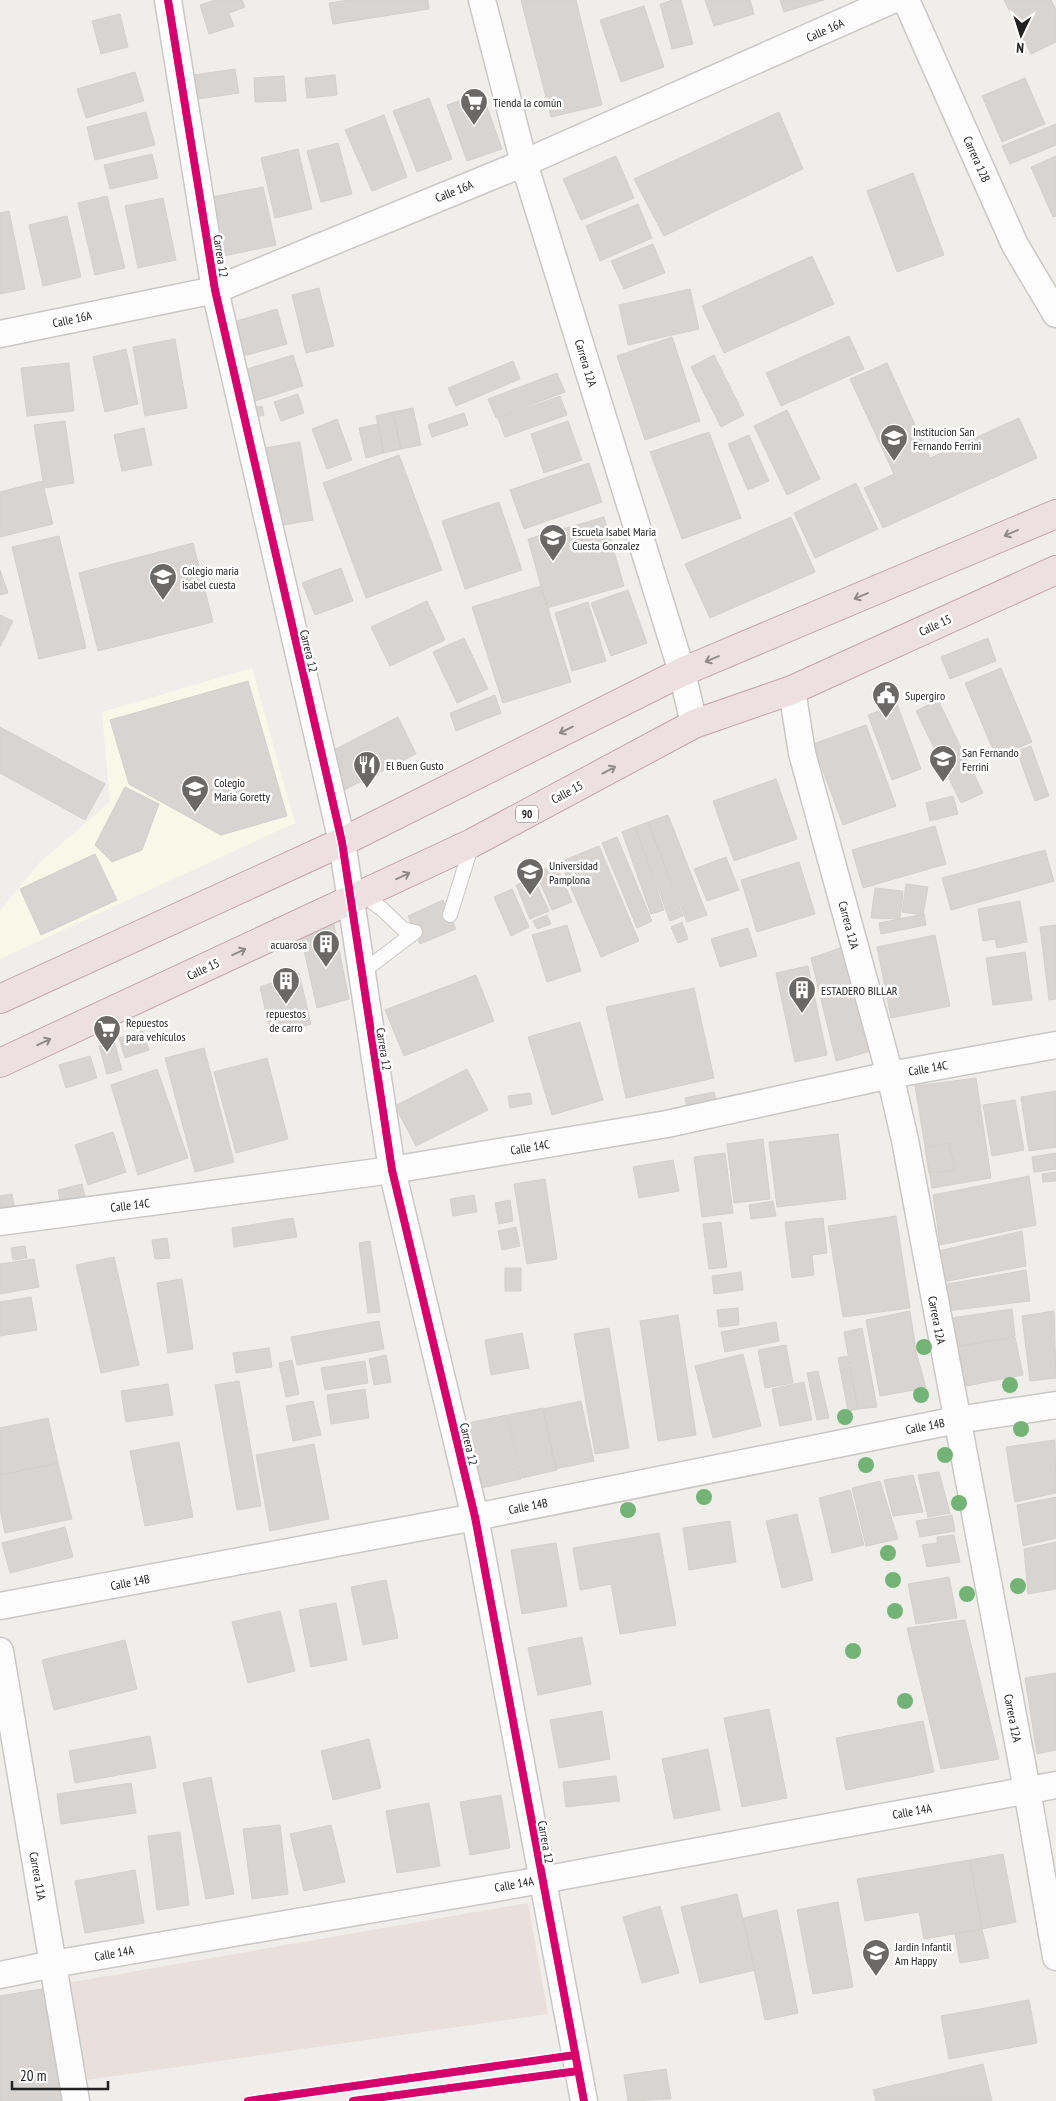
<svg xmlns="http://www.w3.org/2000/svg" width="1056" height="2101" viewBox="0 0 1056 2101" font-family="'PT Sans Narrow',sans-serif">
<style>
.education{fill:#f8f7e8}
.military{fill:#eae0db}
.building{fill:#d7d4d2;stroke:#d3d0cc}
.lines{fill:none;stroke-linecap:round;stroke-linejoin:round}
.lane-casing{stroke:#c9c8c7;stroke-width:16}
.street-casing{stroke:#c9c8c7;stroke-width:29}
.highway-casing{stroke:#c5a2ac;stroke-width:30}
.lane{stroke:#fdfcfc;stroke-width:14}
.street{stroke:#fdfcfc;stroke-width:26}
.highway{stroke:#ece0e2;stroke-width:28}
.cycleway-casing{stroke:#fff;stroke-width:11}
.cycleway{stroke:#d6006c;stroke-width:8}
.tree{fill:#73b476}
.oneway{stroke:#918a8c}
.labels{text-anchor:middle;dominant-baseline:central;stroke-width:5;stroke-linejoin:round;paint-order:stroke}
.shield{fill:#fff;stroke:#646464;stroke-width:1}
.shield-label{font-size:11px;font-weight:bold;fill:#222}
.street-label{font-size:12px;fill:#222;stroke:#fff}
.poi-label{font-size:12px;fill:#222;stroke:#fff;text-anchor:start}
</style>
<rect width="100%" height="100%" fill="#f0eeeb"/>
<!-- education -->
<path class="education" d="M252 668 295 823 0 959V911L40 862 110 802 102 712Z"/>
<!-- military -->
<path class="military" d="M528 1903 548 2014 80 2081 67 1983Z"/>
<!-- building -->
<path class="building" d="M215 0H242L245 7 229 13 234 26 209 34 200 5Z
M349 0H428L429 9 333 24 329 3Z
M521 0H576L602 105 551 117Z
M673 0H681L693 44 672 49 660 4Z
M705 0H750L754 14 714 26Z
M780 0H824L784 12Z
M1004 0H1051L1056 10V42L1031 54Z
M644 6 664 67 621 82 600 20Z
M120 14 128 47 101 54 92 21Z
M235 69 239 93 198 99 194 75Z
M135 72 144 101 86 118 77 89Z
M335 75 337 95 307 98 305 78Z
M284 76 286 101 255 102 254 78Z
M1025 78 1045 124 1002 142 982 96Z
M482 93 502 149 467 161 447 105Z
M429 98 452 159 417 172 393 111Z
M146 112 155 145 95 160 87 127Z
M779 112 803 169 664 236 634 179Z
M384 115 407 177 372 191 345 130Z
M1056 124V145L1010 164 1002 146Z
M338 143 352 194 321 202 307 151Z
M298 149 312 209 275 218 261 158Z
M152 154 158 178 110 189 104 165Z
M616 156 634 198 581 220 563 179Z
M1056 156V216L1053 217 1031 167Z
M913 173 944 255 897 272 867 191Z
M263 187 276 245 224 256 212 197Z
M107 196 125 268 95 275 78 203Z
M163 198 176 260 138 268 125 206Z
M638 204 652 238 600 261 586 226Z
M9 211 25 289 0 294V213Z
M67 216 81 277 43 286 29 225Z
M653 244 665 273 624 289 611 261Z
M812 256 834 304 724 353 702 306Z
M319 288 334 346 306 353 292 295Z
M690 289 699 329 628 345 619 305Z
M277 309 287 344 240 357 230 323Z
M849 336 864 369 781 406 766 373Z
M672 337 700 421 645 440 617 356Z
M175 339 187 408 145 416 133 347Z
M126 349 138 404 105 412 93 357Z
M293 355 303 386 249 403 240 371Z
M714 355 744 415 721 427 691 367Z
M513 361 520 379 456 406 448 388Z
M69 363 74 411 27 416 21 368Z
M887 363 930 458 1019 418 1037 458 883 528 864 488 894 474 850 379Z
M557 373 565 392 496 418 488 399Z
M298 394 304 413 281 421 274 402Z
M560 396 567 415 505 437 498 418Z
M262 406 264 415 248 419 246 409Z
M413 408 421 445 401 449 393 412Z
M787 410 820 479 787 495 754 426Z
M393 412 401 449 384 453 376 416Z
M464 413 468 425 432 437 428 425Z
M337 419 352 460 327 469 312 429Z
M65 421 74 483 44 488 34 425Z
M568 421 582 460 544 473 531 434Z
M378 424 384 453 366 458 359 428Z
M144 428 152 465 122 471 114 435Z
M709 432 741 518 682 539 650 452Z
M749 435 769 481 748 490 728 444Z
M300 442 313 520 272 527 258 449Z
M399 455 442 570 366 598 323 483Z
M589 463 602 502 524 529 510 490Z
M42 481 53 524 0 537V492Z
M856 483 878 529 815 558 794 513Z
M499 502 522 570 465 589 442 521Z
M604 517 624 586 547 608 528 539Z
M791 517 815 572 710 618 685 564Z
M59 536 86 648 39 659 12 547Z
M193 543 213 622 98 651 79 573Z
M341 568 353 601 315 615 302 583Z
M0 570 8 593 0 595Z
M541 586 571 682 503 703 472 607Z
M628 590 647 643 611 656 591 603Z
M427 601 445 640 390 666 371 627Z
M588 602 606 661 572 671 555 613Z
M0 615 13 621 0 647Z
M464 638 488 689 457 703 433 652Z
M988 638 996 661 950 679 941 657Z
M1001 668 1032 742 996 757 965 683Z
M248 681 287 816 221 835 129 784 110 720Z
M495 695 501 713 456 731 450 713Z
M938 700 983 793 961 803 916 711Z
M897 704 921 769 892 780 868 715Z
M398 717 416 754 342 791 324 755Z
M866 725 896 806 843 825 813 744Z
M0 727 105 784 85 820 0 773Z
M1031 746 1049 796 1035 801 1017 751Z
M776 779 797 839 734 861 713 801Z
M125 787 159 804 142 850 112 862 95 845Z
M953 796 958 814 930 821 926 803Z
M668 815 707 915 687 922 648 822Z
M648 822 683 916 670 921 635 827Z
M935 826 946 864 863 888 852 850Z
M635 827 664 910 651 914 622 832Z
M617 837 652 921 637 928 602 843Z
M599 846 639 941 601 957 560 862Z
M1045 850 1054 881 951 910 942 878Z
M95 854 117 900 41 935 20 889Z
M726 857 739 890 707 901 694 869Z
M799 862 815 914 757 932 741 880Z
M556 864 572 902 552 910 536 873Z
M534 878 549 911 530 919 516 885Z
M906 884 928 887 923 915 902 912Z
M875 888 903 891 900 919 871 918Z
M512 889 529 927 511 936 494 897Z
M443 900 456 929 420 944 408 916Z
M1020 901 1027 942 997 948 995 939 983 941 978 909Z
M924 914 926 925 881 934 879 923Z
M547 915 551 924 537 929 533 921Z
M333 919 349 999 317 1008 301 937Z
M682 922 688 939 678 943 671 927Z
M567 925 581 971 547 982 532 935Z
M1056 925V999L1049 1000 1040 927Z
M748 928 757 956 720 967 711 939Z
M935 935 950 1006 891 1018 877 947Z
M846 946 871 1051 836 1061 811 958Z
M1025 952 1032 1000 993 1005 986 958Z
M808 966 827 1055 795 1062 776 973Z
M299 973 311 1024 271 1035 260 987Z
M476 975 494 1021 404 1056 385 1010Z
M694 988 714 1078 626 1098 606 1007Z
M580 1022 603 1100 552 1115 528 1037Z
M143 1031 149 1050 125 1058 119 1038Z
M114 1041 122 1070 107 1074 99 1046Z
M204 1048 234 1162 195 1172 165 1058Z
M90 1056 97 1078 66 1088 59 1065Z
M267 1058 288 1139 236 1153 214 1072Z
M157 1069 188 1158 138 1175 111 1085Z
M467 1069 488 1110 416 1146 395 1106Z
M976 1078 991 1178 932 1188 915 1086Z
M1056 1091V1147L1029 1151 1021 1097Z
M714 1092 718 1109 688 1114 685 1098Z
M530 1093 532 1104 510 1108 508 1096Z
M1015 1100 1024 1150 992 1156 983 1105Z
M113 1132 126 1172 88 1185 75 1145Z
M838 1134 846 1199 777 1207 769 1142Z
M763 1139 770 1199 734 1203 727 1144Z
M949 1143 955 1170 929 1173 925 1148Z
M725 1153 733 1213 702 1217 694 1157Z
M1056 1153V1169L1034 1172 1032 1157Z
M673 1160 679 1191 639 1198 633 1167Z
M1056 1172V1181L1043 1182 1042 1174Z
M1029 1176 1036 1225 940 1245 933 1195Z
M545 1179 557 1259 527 1264 514 1184Z
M82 1184 85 1196 60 1201 58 1190Z
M12 1194 15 1211 0 1214V1196Z
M474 1195 477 1212 453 1216 450 1199Z
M510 1200 513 1221 499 1224 495 1203Z
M773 1201 776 1216 751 1219 749 1205Z
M896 1216 910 1308 843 1317 828 1226Z
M293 1218 297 1237 234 1247 232 1228Z
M823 1218 827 1253 812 1255 814 1275 792 1278 785 1222Z
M721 1222 727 1267 709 1269 703 1224Z
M516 1227 520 1246 502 1250 498 1231Z
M1022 1231 1026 1266 943 1282 939 1251Z
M167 1238 170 1258 155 1259 152 1240Z
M370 1241 380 1312 368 1313 359 1243Z
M25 1246 27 1258 13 1260 11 1248Z
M114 1257 139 1365 101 1373 76 1265Z
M34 1259 39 1287 0 1294V1264Z
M505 1268H521V1291H505Z
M1026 1270 1030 1301 946 1311 942 1285Z
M741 1272 743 1290 714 1294 712 1276Z
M182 1279 193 1349 168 1353 157 1283Z
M31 1297 37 1330 0 1336V1302Z
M738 1308 739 1325 719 1327 717 1310Z
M1012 1309 1015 1336 956 1347 951 1318Z
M910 1311 916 1351 926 1388 880 1396 866 1320Z
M1054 1311 1056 1378 1030 1381 1022 1316Z
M678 1315 696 1435 658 1441 640 1321Z
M379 1321 384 1349 297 1365 291 1337Z
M776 1322 779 1341 725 1352 721 1332Z
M609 1328 629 1448 595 1454 574 1334Z
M862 1328 877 1407 858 1409 844 1332Z
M522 1333 529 1368 491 1375 485 1340Z
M1015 1337 1023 1375 961 1387 956 1347Z
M786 1345 793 1383 765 1388 758 1350Z
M269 1348 272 1367 236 1373 233 1353Z
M743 1354 761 1426 713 1438 695 1366Z
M386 1355 391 1382 374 1385 369 1359Z
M847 1356 858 1409 848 1411 838 1358Z
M292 1360 299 1394 286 1397 279 1363Z
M365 1361 368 1383 325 1390 321 1368Z
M818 1371 829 1418 817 1420 807 1373Z
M239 1381 261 1506 237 1510 215 1385Z
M804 1382 812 1420 780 1426 772 1389Z
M168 1384 173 1415 126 1422 121 1391Z
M365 1389 369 1418 331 1424 327 1395Z
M313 1401 321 1435 293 1441 286 1406Z
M581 1401 594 1461 555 1469 543 1409Z
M543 1408 557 1470 522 1478 508 1415Z
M507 1415 521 1479 477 1489 463 1424Z
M48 1418 58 1463 0 1475V1428Z
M1055 1440 1056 1493 1015 1502 1006 1447Z
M179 1442 193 1517 145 1526 130 1451Z
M314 1444 329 1519 270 1531 256 1455Z
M58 1463 72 1519 5 1533 0 1509V1475Z
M939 1472 950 1513 928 1517 918 1475Z
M913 1475 923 1512 893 1516 884 1480Z
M880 1481 898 1539 866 1546 852 1488Z
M850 1490 864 1545 832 1553 819 1498Z
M1056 1497V1538L1023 1546 1017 1505Z
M797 1514 813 1580 782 1588 766 1521Z
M952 1515 955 1531 920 1537 916 1521Z
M730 1521 736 1562 689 1570 683 1528Z
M65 1527 73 1557 10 1573 2 1543Z
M659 1533 676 1625 620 1634 611 1584 580 1590 573 1548Z
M954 1535 960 1562 927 1567 922 1545 937 1543V1537Z
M1056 1542V1589L1028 1594 1024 1549Z
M556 1543 567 1606 522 1614 511 1550Z
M949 1577 957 1618 916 1624 908 1584Z
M386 1580 398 1638 363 1645 351 1587Z
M336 1603 347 1660 311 1667 299 1610Z
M280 1611 295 1671 248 1683 232 1622Z
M965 1620 999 1759 941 1769 907 1628Z
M582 1637 591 1684 538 1695 528 1648Z
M125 1640 137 1689 54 1710 42 1660Z
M1056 1673V1750L1037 1754 1025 1678Z
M769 1709 787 1798 742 1807 724 1718Z
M602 1711 610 1759 559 1768 550 1720Z
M923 1721 934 1772 846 1790 836 1738Z
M150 1736 156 1768 75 1783 69 1751Z
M369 1739 381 1788 333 1800 321 1751Z
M708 1749 720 1810 674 1819 662 1759Z
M616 1776 620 1801 566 1807 563 1782Z
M211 1777 234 1894 206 1899 183 1783Z
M131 1783 136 1813 61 1824 57 1794Z
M501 1795 510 1848 470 1855 460 1802Z
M429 1803 440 1866 397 1873 386 1811Z
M280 1825 288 1894 252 1899 243 1829Z
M331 1825 345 1882 304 1891 290 1834Z
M180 1832 189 1905 157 1910 148 1836Z
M1003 1854 1016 1922 982 1929 970 1860Z
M970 1860 982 1929 924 1939 919 1912 865 1921 857 1879Z
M135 1870 144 1923 85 1933 75 1881Z
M737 1894 755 1970 700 1983 681 1907Z
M838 1902 853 1987 813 1994 797 1910Z
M660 1906 679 1973 642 1983 623 1917Z
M777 1910 798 2013 765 2020 743 1918Z
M982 1929 989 1958 960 1963 955 1933Z
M47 1988 67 2101H0V1996Z
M1029 2000 1037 2043 949 2059 941 2016Z
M983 2064 992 2101H876L873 2090Z
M666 2069 671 2099 628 2101 624 2075Z"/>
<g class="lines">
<defs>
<path id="lane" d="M363 895 382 909 403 929 415 932
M450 915 472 844
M361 973 415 932"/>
<path id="street" d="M168 0 215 290 342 842 392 1170 475 1517 584 2101
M482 0 524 163 682 672 694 724
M906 0 1015 245 1056 314
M0 334 215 290 524 163 892 0
M792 690 802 753 890 1075 905 1140 1027 1790 1056 1957
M0 1222 392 1170 667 1124 890 1075 1056 1045
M0 1606 475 1517 957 1420 1056 1405
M0 1651 76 2101
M0 1975 53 1964 542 1880 1056 1785"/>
<path id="highway" d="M0 999 342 842 682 672 1056 514
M0 1063 472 843 694 724 792 690 1056 570"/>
</defs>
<!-- lane casing -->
<use href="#lane" class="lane-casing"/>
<!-- street casing -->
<use href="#street" class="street-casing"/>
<!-- highway casing -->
<use href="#highway" class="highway-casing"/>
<!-- lane -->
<use href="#lane" class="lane"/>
<!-- street -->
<use href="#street" class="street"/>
<!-- highway -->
<use href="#highway" class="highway"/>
<defs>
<path id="cycleway" d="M168 0 215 290 342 842 392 1170 475 1517 584 2101
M248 2101 575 2055
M353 2101 578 2071"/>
</defs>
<!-- cycleway casing -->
<use href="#cycleway" class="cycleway-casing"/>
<!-- cycleway -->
<use href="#cycleway" class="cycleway"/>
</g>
<!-- trees -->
<g class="tree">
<circle cx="924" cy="1347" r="8"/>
<circle cx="1010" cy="1385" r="8"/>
<circle cx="921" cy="1395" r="8"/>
<circle cx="845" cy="1417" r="8"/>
<circle cx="1021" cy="1429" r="8"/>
<circle cx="945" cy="1455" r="8"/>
<circle cx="866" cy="1465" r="8"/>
<circle cx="704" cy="1497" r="8"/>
<circle cx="959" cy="1503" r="8"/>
<circle cx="628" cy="1510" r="8"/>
<circle cx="888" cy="1553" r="8"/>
<circle cx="893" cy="1580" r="8"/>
<circle cx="1018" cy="1586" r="8"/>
<circle cx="967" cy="1594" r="8"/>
<circle cx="895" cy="1611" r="8"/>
<circle cx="853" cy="1651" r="8"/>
<circle cx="905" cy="1701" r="8"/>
</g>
<!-- one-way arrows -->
<defs><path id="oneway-shaft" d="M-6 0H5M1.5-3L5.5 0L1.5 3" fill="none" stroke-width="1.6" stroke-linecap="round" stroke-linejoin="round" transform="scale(1.25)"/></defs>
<g class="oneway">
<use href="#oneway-shaft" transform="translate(1011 533) rotate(157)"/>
<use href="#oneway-shaft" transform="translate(861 596) rotate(157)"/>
<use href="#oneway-shaft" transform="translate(712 659) rotate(157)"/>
<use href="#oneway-shaft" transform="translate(566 730) rotate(154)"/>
<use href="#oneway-shaft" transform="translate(609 770) rotate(-28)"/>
<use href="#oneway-shaft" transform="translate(403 876) rotate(-25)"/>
<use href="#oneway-shaft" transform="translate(239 952) rotate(-25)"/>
<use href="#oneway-shaft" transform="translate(44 1042) rotate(-25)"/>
</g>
<!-- icons -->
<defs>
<symbol id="supermarket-pin" viewBox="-11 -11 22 30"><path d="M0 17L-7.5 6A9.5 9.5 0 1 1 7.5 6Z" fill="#6a6968" stroke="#fff"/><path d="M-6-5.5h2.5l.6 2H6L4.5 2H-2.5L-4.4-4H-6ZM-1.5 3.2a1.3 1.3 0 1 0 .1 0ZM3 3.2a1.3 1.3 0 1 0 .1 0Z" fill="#fff"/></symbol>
<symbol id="school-pin" viewBox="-11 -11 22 30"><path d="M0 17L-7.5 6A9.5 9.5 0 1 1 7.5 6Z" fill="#6a6968" stroke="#fff"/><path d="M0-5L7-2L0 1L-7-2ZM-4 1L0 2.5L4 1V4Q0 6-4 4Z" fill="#fff"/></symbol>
<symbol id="civic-pin" viewBox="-11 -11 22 30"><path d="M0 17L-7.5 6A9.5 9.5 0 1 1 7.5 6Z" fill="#6a6968" stroke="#fff"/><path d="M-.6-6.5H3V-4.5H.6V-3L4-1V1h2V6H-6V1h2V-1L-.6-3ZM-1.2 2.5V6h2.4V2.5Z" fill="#fff"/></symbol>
<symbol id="restaurant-pin" viewBox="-11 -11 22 30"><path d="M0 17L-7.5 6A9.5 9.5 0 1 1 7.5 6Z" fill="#6a6968" stroke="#fff"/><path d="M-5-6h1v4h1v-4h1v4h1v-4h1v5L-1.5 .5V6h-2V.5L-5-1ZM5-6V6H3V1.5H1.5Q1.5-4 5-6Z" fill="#fff"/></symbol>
<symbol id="university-pin" viewBox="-11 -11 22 30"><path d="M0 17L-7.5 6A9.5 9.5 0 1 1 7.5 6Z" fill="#6a6968" stroke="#fff"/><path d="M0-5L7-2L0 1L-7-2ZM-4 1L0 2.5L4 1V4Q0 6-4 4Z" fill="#fff"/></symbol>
<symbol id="building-pin" viewBox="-11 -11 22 30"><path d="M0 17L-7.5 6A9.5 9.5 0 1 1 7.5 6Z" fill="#6a6968" stroke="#fff"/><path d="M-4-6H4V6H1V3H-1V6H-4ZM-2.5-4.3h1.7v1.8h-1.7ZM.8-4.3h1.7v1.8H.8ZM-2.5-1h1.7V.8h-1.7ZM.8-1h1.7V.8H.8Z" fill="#fff"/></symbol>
</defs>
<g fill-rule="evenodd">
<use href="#supermarket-pin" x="458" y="86" width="32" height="43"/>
<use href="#school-pin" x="878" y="422" width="32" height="43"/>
<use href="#school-pin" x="537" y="522" width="32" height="43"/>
<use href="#school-pin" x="147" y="561" width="32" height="43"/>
<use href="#civic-pin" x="870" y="679" width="32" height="43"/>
<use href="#school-pin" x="927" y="743" width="32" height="43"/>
<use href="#restaurant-pin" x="351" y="749" width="32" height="43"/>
<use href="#school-pin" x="179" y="773" width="32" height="43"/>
<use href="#university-pin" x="514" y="856" width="32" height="43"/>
<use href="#building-pin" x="310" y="928" width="32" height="43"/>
<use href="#building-pin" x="270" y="965" width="32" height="43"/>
<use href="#building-pin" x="786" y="974" width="32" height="43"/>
<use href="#supermarket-pin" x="91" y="1013" width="32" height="43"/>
<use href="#school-pin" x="860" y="1937" width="32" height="43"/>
</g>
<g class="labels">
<!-- shield labels -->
<rect class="shield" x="516" y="805.5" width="22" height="17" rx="4"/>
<g class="shield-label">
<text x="527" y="814">90</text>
</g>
<!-- street labels -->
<g class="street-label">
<text transform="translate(825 30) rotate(-24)">Calle 16A</text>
<text transform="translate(977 159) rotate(66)">Carrera 12B</text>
<text transform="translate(454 191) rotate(-22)">Calle 16A</text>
<text transform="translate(221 256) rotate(81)">Carrera 12</text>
<text transform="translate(72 319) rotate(-12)">Calle 16A</text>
<text transform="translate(586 363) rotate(73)">Carrera 12A</text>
<text transform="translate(935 625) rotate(-25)">Calle 15</text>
<text transform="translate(309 651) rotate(77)">Carrera 12</text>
<text transform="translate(567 792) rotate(-28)">Calle 15</text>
<text transform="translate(849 925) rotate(75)">Carrera 12A</text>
<text transform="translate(203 969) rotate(-25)">Calle 15</text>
<text transform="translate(384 1049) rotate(81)">Carrera 12</text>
<text transform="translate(928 1068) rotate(-10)">Calle 14C</text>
<text transform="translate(530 1147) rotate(-10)">Calle 14C</text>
<text transform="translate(130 1205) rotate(-7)">Calle 14C</text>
<text transform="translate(937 1320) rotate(79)">Carrera 12A</text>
<text transform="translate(925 1426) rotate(-11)">Calle 14B</text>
<text transform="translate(469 1444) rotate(77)">Carrera 12</text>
<text transform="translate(528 1506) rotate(-11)">Calle 14B</text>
<text transform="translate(130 1582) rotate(-11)">Calle 14B</text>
<text transform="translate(1013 1718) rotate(79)">Carrera 12A</text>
<text transform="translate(912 1811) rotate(-10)">Calle 14A</text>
<text transform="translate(546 1842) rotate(80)">Carrera 12</text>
<text transform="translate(38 1876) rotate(80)">Carrera 11A</text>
<text transform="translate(514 1884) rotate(-10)">Calle 14A</text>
<text transform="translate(114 1953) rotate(-10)">Calle 14A</text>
</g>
<!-- poi labels -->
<g class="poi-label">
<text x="493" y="102">Tienda la común</text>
<text x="913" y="431">Institucion San<tspan x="913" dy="14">Fernando Ferrini</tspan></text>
<text x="572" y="531">Escuela Isabel Maria<tspan x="572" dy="14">Cuesta Gonzalez</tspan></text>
<text x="182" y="570">Colegio maria<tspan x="182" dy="14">isabel cuesta</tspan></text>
<text x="905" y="695">Supergiro</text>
<text x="962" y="752">San Fernando<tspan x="962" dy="14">Ferrini</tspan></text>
<text x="386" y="765">El Buen Gusto</text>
<text x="214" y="782">Colegio<tspan x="214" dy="14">Maria Goretty</tspan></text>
<text x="549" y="865">Universidad<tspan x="549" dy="14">Pamplona</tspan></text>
<text x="307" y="944" text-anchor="end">acuarosa</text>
<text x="821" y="990">ESTADERO BILLAR</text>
<text x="286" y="1013" text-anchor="middle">repuestos<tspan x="286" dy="14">de carro</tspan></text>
<text x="126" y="1022">Repuestos<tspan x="126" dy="14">para vehículos</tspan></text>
<text x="895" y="1946">Jardín Infantil<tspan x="895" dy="14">Am Happy</tspan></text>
</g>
</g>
<!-- north arrow -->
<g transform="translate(1021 35) rotate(184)" stroke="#ffffff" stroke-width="4" paint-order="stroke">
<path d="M0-4L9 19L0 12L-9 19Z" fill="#222222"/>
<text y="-8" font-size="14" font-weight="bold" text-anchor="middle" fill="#222222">N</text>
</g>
<!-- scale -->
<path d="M12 2081v8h96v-8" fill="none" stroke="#222222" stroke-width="2.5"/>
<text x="20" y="2081" font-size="15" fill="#222222" stroke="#ffffff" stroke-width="4" paint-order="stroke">20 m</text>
</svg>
